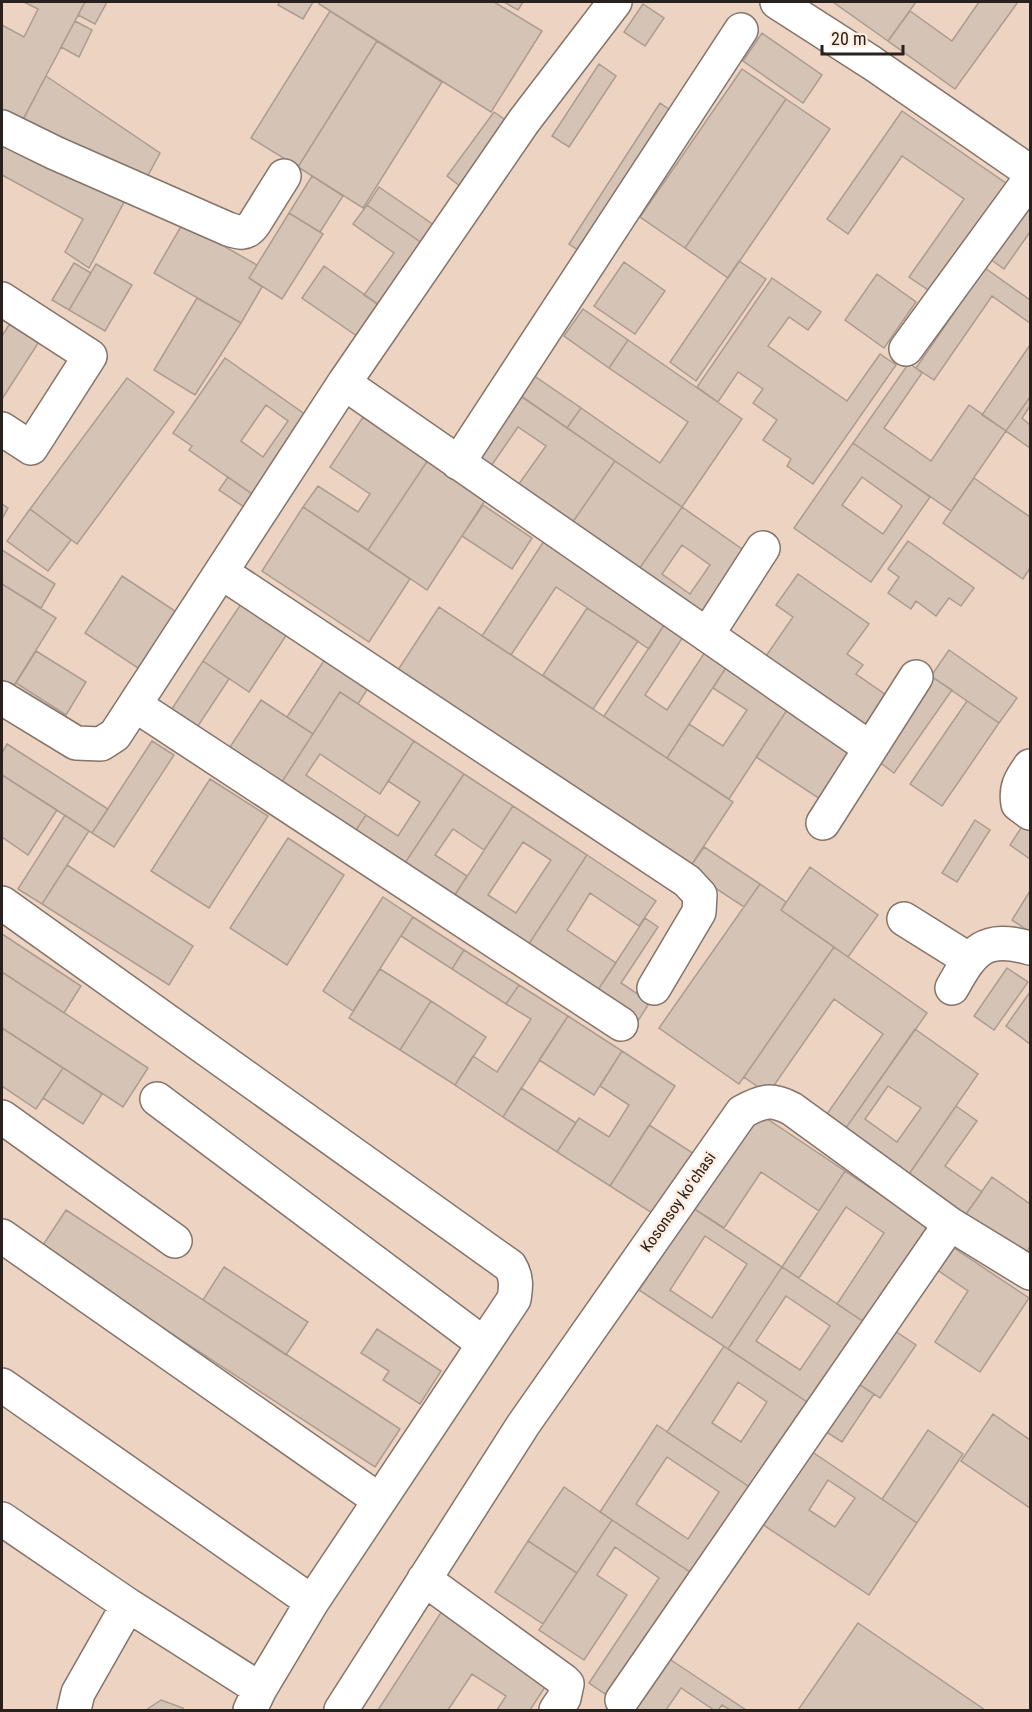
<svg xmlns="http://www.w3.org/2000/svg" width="1032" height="1712" viewBox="0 0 1032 1712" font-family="'Roboto Condensed',sans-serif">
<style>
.built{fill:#edd3c2}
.building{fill:#d5c3b6;stroke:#ac9b8f;stroke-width:1.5;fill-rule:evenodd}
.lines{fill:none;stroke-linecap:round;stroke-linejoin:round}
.minor-casing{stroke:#857469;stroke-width:36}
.minor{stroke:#fff;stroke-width:33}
.labels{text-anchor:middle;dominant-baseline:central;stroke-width:5;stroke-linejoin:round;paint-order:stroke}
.street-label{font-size:16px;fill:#28211d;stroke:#ffecdf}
</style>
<rect width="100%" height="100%" fill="#f1ded2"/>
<!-- built -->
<path class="built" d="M2 2H1030V1710H2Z"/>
<!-- building -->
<path class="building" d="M24 2H85L20 125 2 115V25L24 37 38 9Z
M85 2H107L95 24 78 15Z
M280 2H313L303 19 278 5Z
M320 2H494L542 31 491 112 319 4Z
M504 2H523L518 10Z
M833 2H916L888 41Z
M979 2H1018L955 89 888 41 910 11 952 41Z
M643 4 664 18 645 46 624 32Z
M330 11 377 41 298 167 251 138Z
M75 21 92 30 79 57 61 47Z
M762 33 822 75 803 103 743 61Z
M377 41 442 82 363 208 298 167Z
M599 64 616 76 569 147 552 136Z
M742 69 786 99 685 248 640 217Z
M46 76 160 153 144 183 23 120Z
M786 99 830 129 728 278 685 248Z
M660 103 679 116 588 257 569 244Z
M902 111 1010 186 934 294 909 277 964 199 902 156 848 234 827 219Z
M494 112 507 121 460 186 447 176Z
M2 129 130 191 89 268 65 252 83 219 2 175Z
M312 176 343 196 320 232 289 213Z
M379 187 444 232 432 250 367 205Z
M1030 194V232L1004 269 986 256Z
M367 205 432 250 389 312 364 295 394 253 353 224Z
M289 213 323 234 282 299 249 278Z
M183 223 257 265 249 278 262 287 241 323 154 273Z
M739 261 766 279 696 381 670 362Z
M624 262 665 291 635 334 594 306Z
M74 263 91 273 69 310 52 300Z
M96 264 132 285 105 331 69 310Z
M324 266 389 312 367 343 302 298Z
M985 268 1030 300V323L992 296 934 380 916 368Z
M877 274 916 302 884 348 845 320Z
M772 278 821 312 808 330 789 317 768 346 847 401 880 354 896 365 813 484 787 466 791 459 763 440 777 420 753 403 763 389 738 372 718 402 697 387Z
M197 298 241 323 195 395 154 370Z
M583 309 628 340 609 368 564 336Z
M17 312 46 331 2 399V336Z
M628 340 742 419 682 507 567 428 581 408 660 463 688 422 609 368Z
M1030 345V397L1006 431 982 415Z
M225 358 316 422 262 501 189 450 192 446 173 433ZM266 405 288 421 263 457 241 441Z
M909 363 922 373 884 428 931 461 969 405 1006 431 951 511 853 443Z
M530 373 581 408 567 428 516 393Z
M127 378 174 412 77 544 30 509Z
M520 395 615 461 570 526 516 488 546 446 518 427 489 469 475 460Z
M1030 397V406L1022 418 1030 425V448L1006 431Z
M363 417 428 460 368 550 303 507 318 486 358 512 370 494 330 467Z
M853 443 930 497 871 582 794 528ZM862 477 902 506 883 534 842 505Z
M428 460 486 499 427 590 368 550Z
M615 461 682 507 637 572 570 526Z
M228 477 262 501 253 513 219 490Z
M974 478 1030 517V568L1023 579 943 523Z
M2 504 8 508 2 519Z
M483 505 532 538 512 569 462 536Z
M303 507 410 579 369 642 262 571Z
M682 507 752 556 708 621 637 572ZM682 545 710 565 690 594 662 574Z
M30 509 71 540 48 571 7 541Z
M544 541 666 622 649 649 556 587 511 655 482 636Z
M908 541 974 588 961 606 949 598 936 616 916 601 911 609 888 593 899 577 888 569Z
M2 550 55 584 41 608 2 584Z
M798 574 869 624 847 654 863 665 856 674 886 695 865 725 766 656 793 617 776 605Z
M122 576 178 613 141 670 85 633Z
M2 584 56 618 8 695 2 691Z
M245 598 291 628 249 692 203 661Z
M439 607 733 802 688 870 394 676Z
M587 608 638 641 593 709 543 675Z
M666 622 685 634 645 695 667 710 707 649 729 663 667 758 604 716Z
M949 650 1017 698 999 723 931 676Z
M36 651 86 682 66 715 16 683Z
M329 653 372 682 358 704 340 692 313 734 287 717Z
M203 661 229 679 192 735 166 718Z
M729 663 791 704 729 799 667 758 689 724 723 746 747 710 713 688Z
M931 676 952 690 894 773 874 758Z
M340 692 414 741 380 794 320 754 306 775 366 815 350 839 276 791Z
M261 700 313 734 276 791 224 756Z
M967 701 999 723 942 806 910 784Z
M791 704 857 748 823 801 756 757Z
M152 741 174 755 114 847 92 833Z
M414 741 464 774 399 872 350 839 366 815 398 836 420 802 388 781Z
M7 744 108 809 92 833 2 775V753Z
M464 774 513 806 484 850 453 829 435 855 467 876 449 904 399 872Z
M2 775 57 810 28 855 2 837Z
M210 779 268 816 209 908 151 871Z
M513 806 587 855 523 953 449 904ZM523 842 551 860 516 913 488 895Z
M65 815 89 831 42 904 18 889Z
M975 820 990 830 957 882 942 873Z
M1023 825 1030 830V859L1010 845Z
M288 838 344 875 287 965 230 928Z
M704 847 760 884 744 907 688 870Z
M587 855 656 901 639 926 590 893 567 930 616 963 592 999 523 953Z
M67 865 193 946 169 985 42 904Z
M810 867 878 915 848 957 781 910Z
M760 884 786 902 781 910 834 947 739 1084 659 1028Z
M1030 891V932L1012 920Z
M383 897 413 917 353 1011 323 991Z
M413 917 464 950 452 969 401 936Z
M645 918 658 927 621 983 650 1002 634 1027 592 999Z
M2 934 81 986 64 1013 2 972Z
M834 947 927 1013 841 1135 822 1121 883 1034 834 999 768 1094 744 1077Z
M464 950 519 985 506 1004 452 969Z
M1007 968 1028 982 994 1030 974 1016Z
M380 969 431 1001 400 1050 349 1018Z
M2 972 148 1068 123 1107 2 1028Z
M519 985 568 1016 503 1117 455 1085 473 1056 497 1072 531 1019 506 1004Z
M1030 992V1044L1006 1026Z
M431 1001 486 1037 455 1085 400 1050Z
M568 1016 622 1051 594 1095 539 1060Z
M2 1028 63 1068 36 1109 2 1086Z
M915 1029 978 1074 905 1180 841 1135ZM888 1086 921 1108 897 1142 865 1119Z
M622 1051 675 1086 610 1186 557 1152 579 1118 609 1137 629 1105 600 1086Z
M63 1068 102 1094 83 1124 43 1098Z
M521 1088 576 1123 557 1152 503 1117Z
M956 1106 977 1121 945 1166 982 1192 962 1220 905 1180Z
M757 1112 845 1171 819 1211 761 1172 724 1228 693 1208Z
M649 1125 699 1157 660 1218 610 1186Z
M845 1171 928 1226 864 1322 837 1304 884 1233 846 1207 799 1278 782 1267Z
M992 1177 1030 1204V1246L1025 1255 966 1214Z
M693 1208 782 1267 728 1349 639 1290ZM705 1236 747 1264 712 1318 670 1290Z
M66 1210 400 1429 375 1467 41 1248Z
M945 1242 1029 1298 980 1372 935 1342 968 1291 930 1265Z
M224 1267 308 1322 286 1355 203 1300Z
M782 1267 864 1322 810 1404 728 1349ZM786 1296 830 1326 800 1370 756 1341Z
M889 1327 916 1345 880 1398 853 1380Z
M377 1329 441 1371 420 1404 383 1380 389 1371 361 1353Z
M724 1346 810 1404 754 1490 667 1432ZM738 1382 767 1402 741 1442 712 1423Z
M857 1383 874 1394 842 1442 825 1431Z
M993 1414 1030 1440V1508L961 1461Z
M657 1425 754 1490 696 1576 600 1512ZM667 1457 719 1492 688 1539 636 1504Z
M928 1430 963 1454 917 1523 882 1499Z
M808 1449 917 1523 869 1595 759 1522ZM828 1480 855 1498 835 1527 809 1510Z
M564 1487 612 1520 577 1573 528 1541Z
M612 1520 696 1576 614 1700 589 1683 659 1578 615 1547 597 1575 627 1595 584 1660 539 1630Z
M528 1541 577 1573 543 1624 495 1592Z
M442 1611 549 1681 530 1710H497L506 1696 472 1674 448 1710H378Z
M858 1623 985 1710H798Z
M668 1658 746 1710H730L722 1705 718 1710H714L681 1688 666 1710H633Z
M161 1700 183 1708 184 1710H146Z"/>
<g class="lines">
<defs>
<path id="minor" d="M777 2 872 63 1030 172
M2 127 55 153 228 229C240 233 246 235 254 224L284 176
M2 299 90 356 31 448 2 429
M906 349 1030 179
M344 383 870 748
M458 463 741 30
M221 572 687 881 700 895 699 912 654 988
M707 635 763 548
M2 698 76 743 101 744 115 735 344 383 524 121 615 2
M135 705 621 1024
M1030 766C1021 779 1015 787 1018 804L1030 813
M823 823 916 677
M2 903 510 1266C517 1277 516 1287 514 1299L312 1602 260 1689 250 1710
M904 919 968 959
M952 988C973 950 984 935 1030 948
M157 1099 484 1344
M2 1117 175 1241
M2 1236 379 1500
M2 1385 312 1602
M2 1519 128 1605 260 1689
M424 1579 563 1680 567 1684 564 1698 556 1710
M622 1700 950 1224
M74 1710 78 1693 128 1605
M341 1710 523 1425 742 1112C762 1101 771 1098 792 1109L950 1224 1030 1273"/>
</defs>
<!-- minor casing -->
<use href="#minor" class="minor-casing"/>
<!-- minor -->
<use href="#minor" class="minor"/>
</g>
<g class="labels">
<!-- street labels -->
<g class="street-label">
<text transform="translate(678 1202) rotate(-55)">Kosonsoy koʻchasi</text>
</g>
</g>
<!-- border -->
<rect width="1032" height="1712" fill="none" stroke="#28211d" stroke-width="6"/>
<!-- scale -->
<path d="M822 45v9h81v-9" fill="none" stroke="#28211d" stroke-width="3"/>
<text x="831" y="45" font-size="18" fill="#28211d" stroke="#ffecdf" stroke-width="4.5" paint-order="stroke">20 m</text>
</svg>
